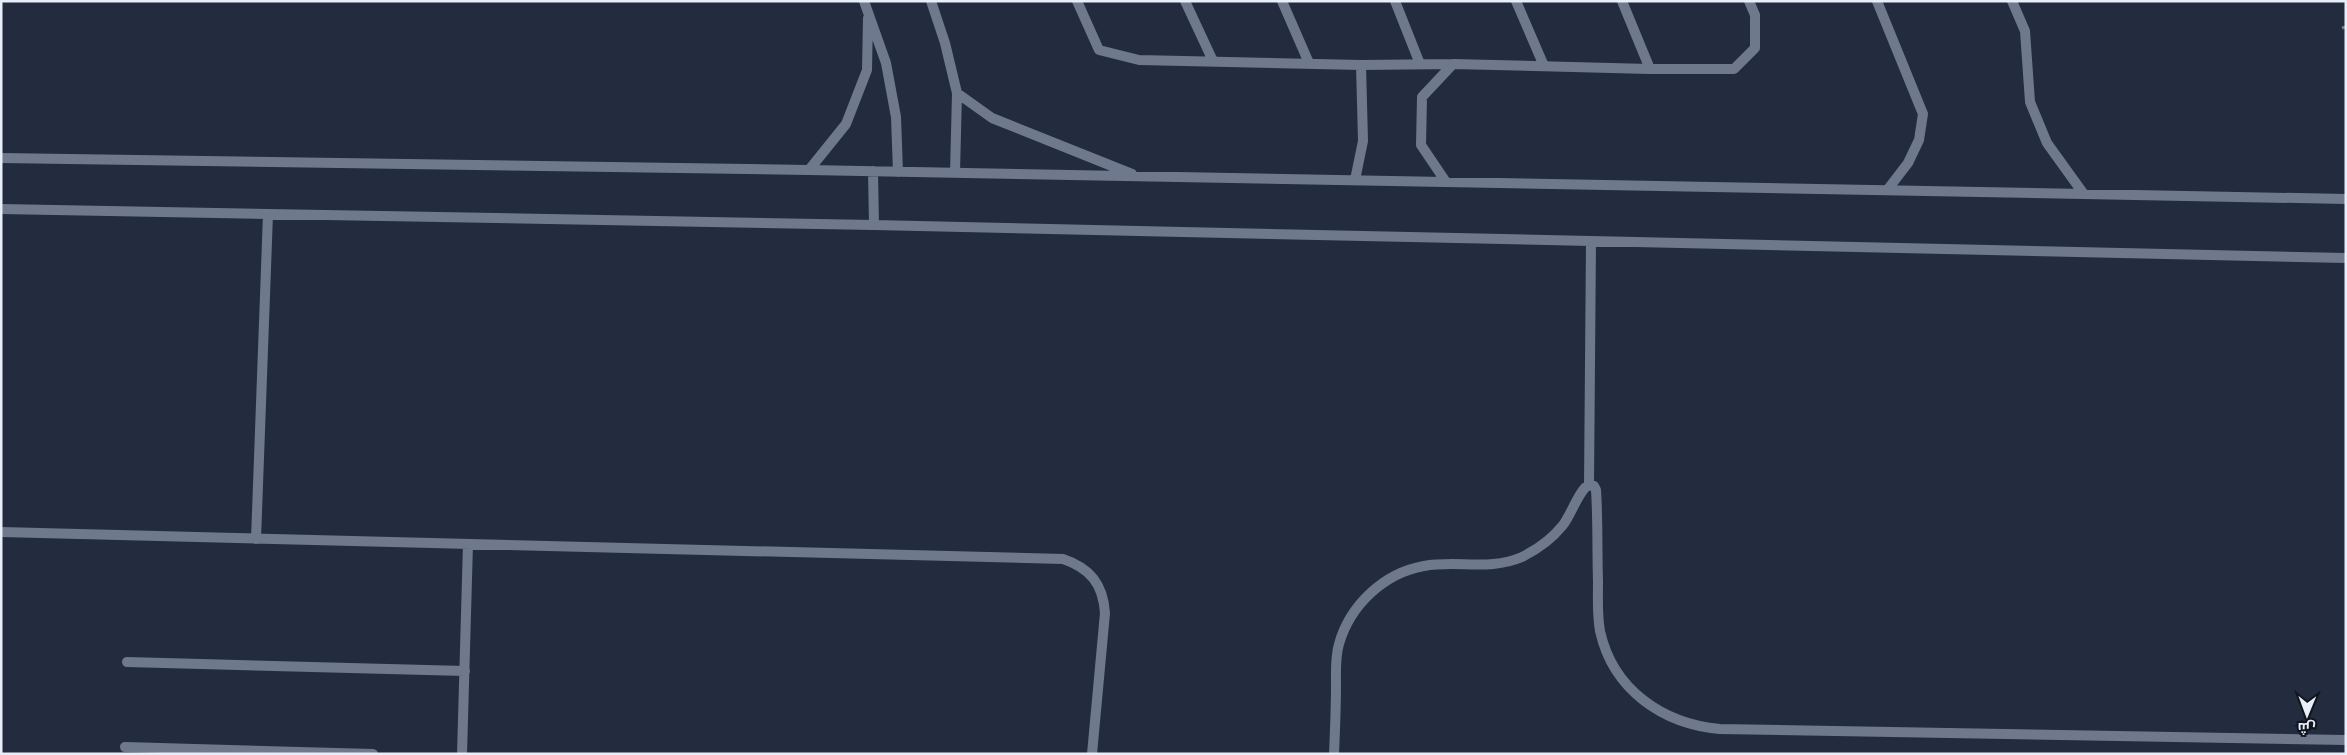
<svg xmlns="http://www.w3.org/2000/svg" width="2347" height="755" viewBox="0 0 2347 755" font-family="'DM Sans',Cairo,sans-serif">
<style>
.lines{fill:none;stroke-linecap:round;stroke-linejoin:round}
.path{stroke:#777f8e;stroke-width:3;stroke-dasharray:5 2.5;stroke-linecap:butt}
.lane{stroke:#6e798e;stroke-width:10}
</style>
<rect width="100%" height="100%" fill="#232c3e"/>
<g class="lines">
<!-- path -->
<path class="path" d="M2342 28 2346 27"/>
<!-- lane -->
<path class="lane" d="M864 1 886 63 896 117 898 172
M931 1 945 43 957 93 992 118 1132 174
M1077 1 1099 50 1139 60 1361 65 1453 64 1650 69H1734L1755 48V15L1749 1
M1185 1 1213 61
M1282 1 1309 63
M1395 1 1420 64
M1516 1 1544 66
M1622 1 1650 69
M1877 1 1923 114 1919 140 1908 163 1888 189
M2012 1 2025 31 2030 102 2047 143 2083 193
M1 158 809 170 2346 199
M809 170 846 124 867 70 868 18
M873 171 874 225
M955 173 957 93
M1355 180 1363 141 1361 65
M1446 182 1421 145 1422 97 1453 64
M1 209 874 225 2346 258
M1589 485 1591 241
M1 532 1063 559C1090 568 1103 584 1105 613L1092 754
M256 539 268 214
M127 662 465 671
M125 747 373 754
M462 754 468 544
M1334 754C1335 731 1336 708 1336 685 1336 672 1335 658 1339 644 1350 605 1384 573 1424 566 1457 560 1490 571 1522 557 1538 549 1552 539 1563 525 1571 515 1580 488 1589 485L1594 486 1596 490C1598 520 1597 551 1598 581 1598 598 1597 615 1600 631 1613 690 1663 724 1720 729L2346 740"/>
</g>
<!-- border -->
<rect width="2347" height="755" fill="none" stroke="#e8eefa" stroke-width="5"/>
<!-- north arrow -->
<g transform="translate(2307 715) rotate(181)" stroke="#10141d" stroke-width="4" paint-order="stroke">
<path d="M0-4L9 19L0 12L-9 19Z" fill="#e8eefa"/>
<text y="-8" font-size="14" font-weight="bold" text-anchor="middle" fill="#e8eefa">ش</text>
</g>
</svg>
